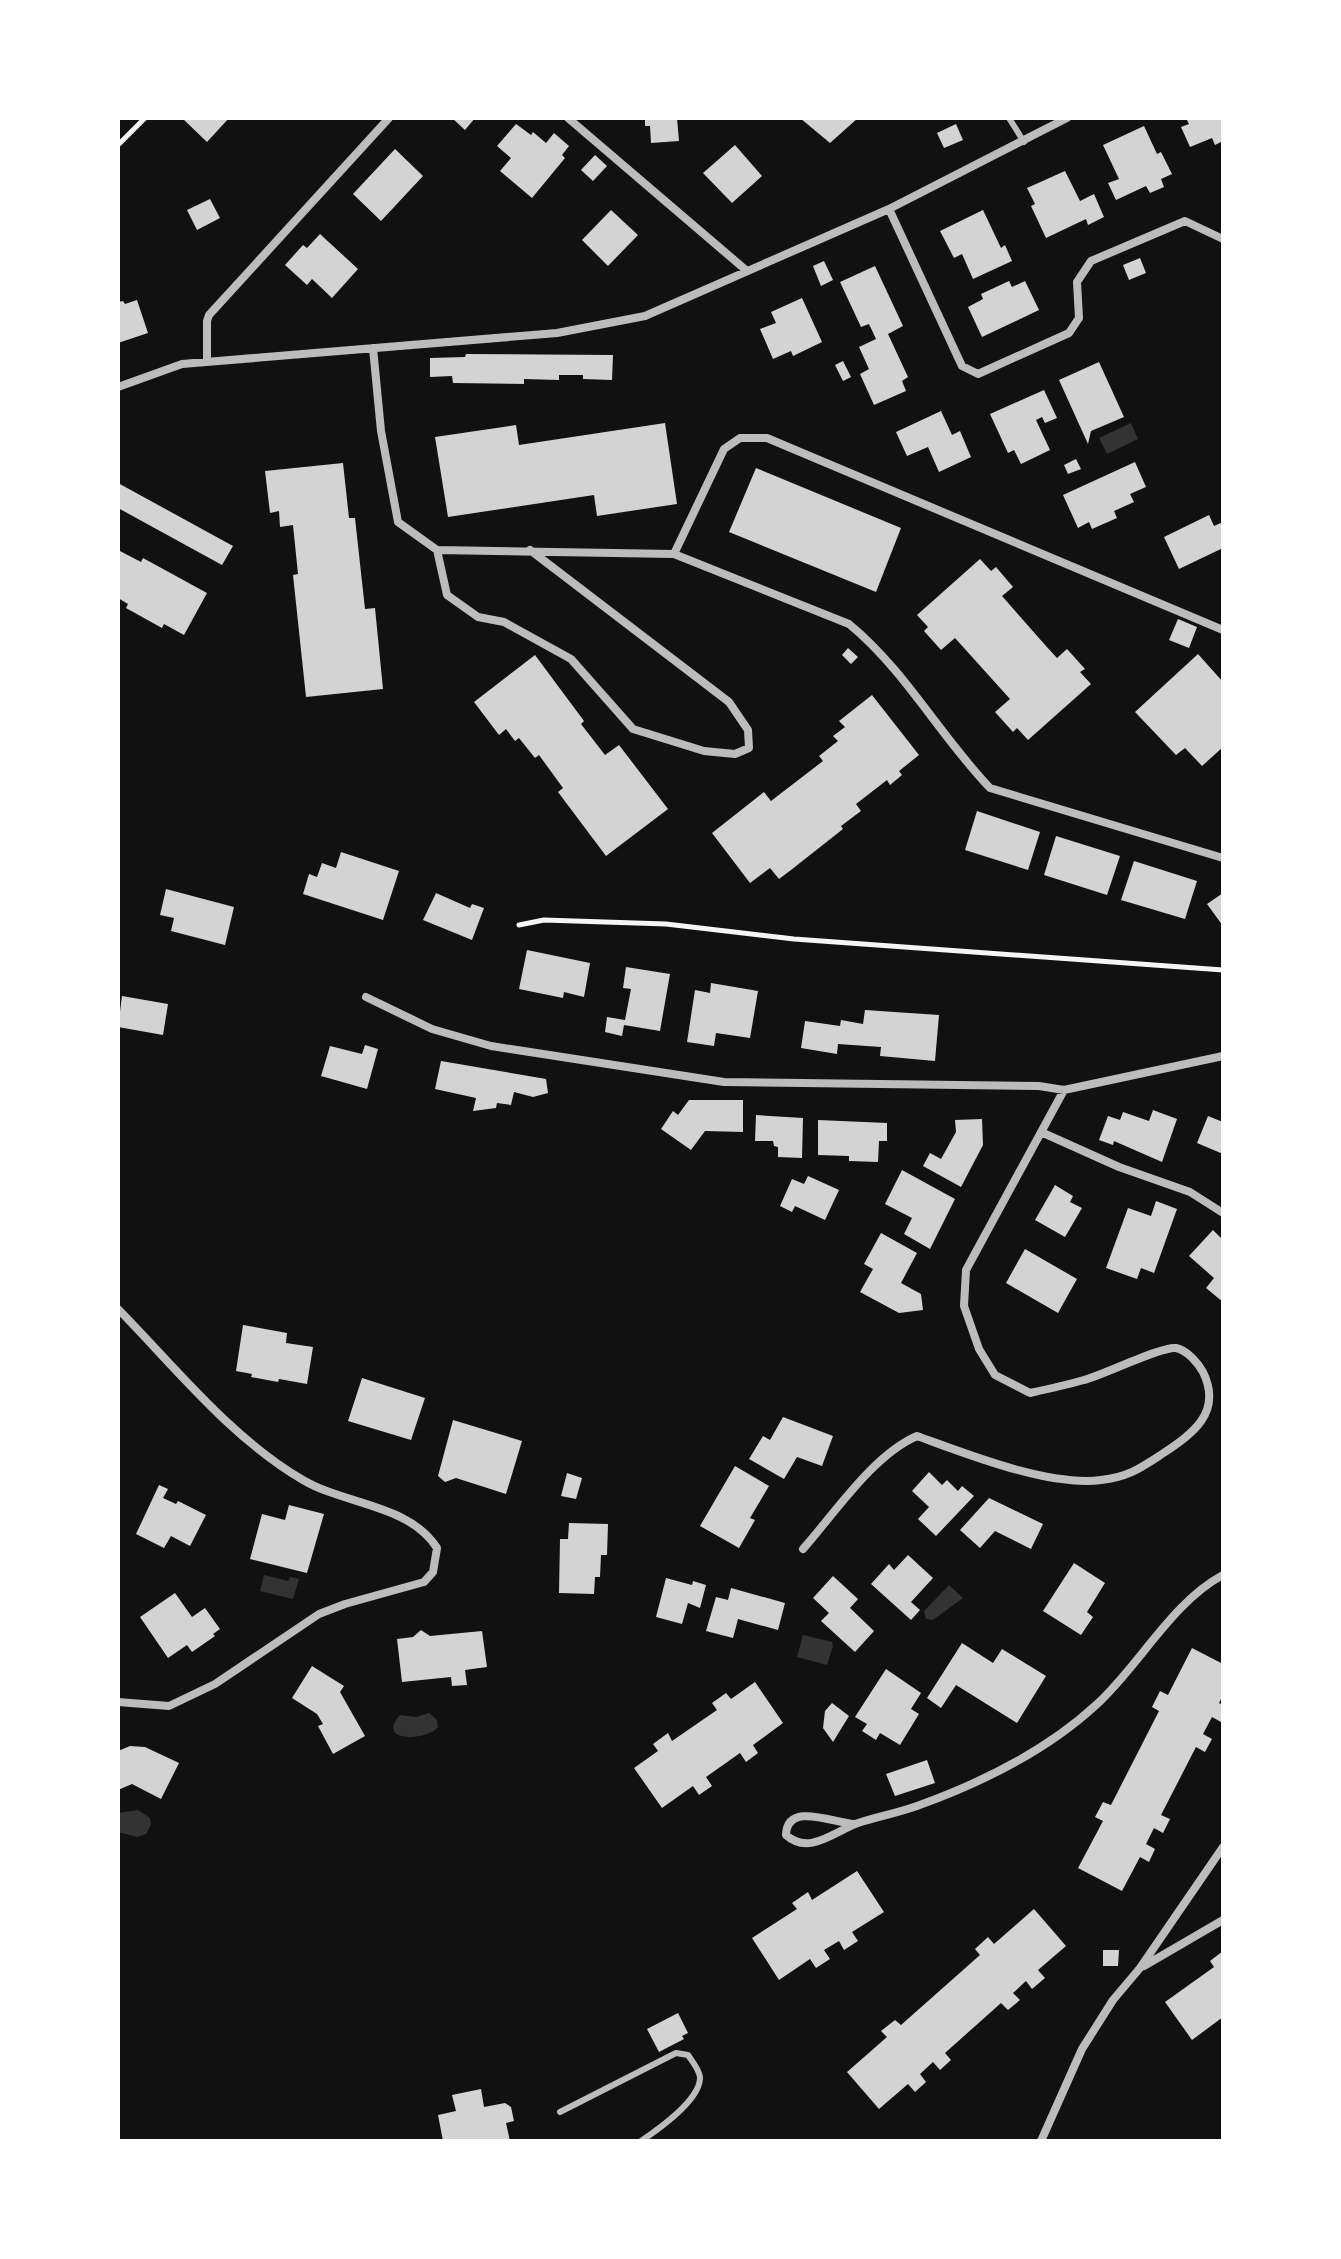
<svg xmlns="http://www.w3.org/2000/svg" width="1341" height="2259" viewBox="0 0 1341 2259" font-family="Ubuntu,sans-serif">
<style>
.water{fill:#333}
.building{fill:#d3d3d3}
.lines{fill:none;stroke-linecap:round;stroke-linejoin:round}
.path{stroke:#f5f5f5;stroke-width:5}
.service{stroke:#bcbcbc;stroke-width:6}
.minor{stroke:#bcbcbc;stroke-width:8}
</style>
<rect width="100%" height="100%" fill="#111"/>
<!-- water -->
<path class="water" d="M1131 423 1138 439 1107 454 1099 438Z
M264 1575 288 1581 290 1577 299 1579 293 1599 260 1591Z
M949 1585 963 1598 933 1620 926 1619 924 1611Z
M803 1635 832 1642 833 1646 827 1665 797 1657Z
M429 1713 437 1720 438 1727C427 1741 375 1743 400 1715L416 1717Z
M138 1810 150 1818 151 1825 146 1834 137 1837 118 1832V1813Z"/>
<!-- building -->
<path class="building" d="M182 118H229L207 142Z
M452 118H475L465 130Z
M645 118H677L679 141 651 143 650 126H645Z
M800 118H858L830 143Z
M1186 118H1223V141L1215 145 1212 138 1190 147 1181 127 1189 124Z
M516 124 531 135 533 132 546 143 554 133 569 146 562 155 565 158 532 198 500 171 511 158 497 146Z
M956 124 963 140 944 148 937 133Z
M1144 126 1157 154 1161 152 1172 174 1161 179 1164 187 1150 193 1146 186 1116 200 1108 183 1119 179 1103 145Z
M735 145 762 176 732 203 703 173Z
M395 149 423 176 381 221 353 194Z
M595 155 607 166 593 181 581 170Z
M1065 171 1080 201 1094 194 1104 217 1088 225 1086 219 1046 238 1031 206 1035 204 1027 188Z
M210 199 220 218 197 230 187 210Z
M611 210 638 235 608 266 582 240Z
M983 210 1001 248 1005 245 1012 261 973 279 962 254 954 258 940 231Z
M320 234 358 269 332 298 312 279 307 285 285 265 303 245 307 248Z
M1140 258 1146 273 1129 280 1123 265Z
M824 261 833 280 821 286 813 266Z
M875 266 903 326 888 334 908 377 902 381 906 391 874 405 860 374 869 369 859 347 876 339 869 324 861 327 840 282Z
M1009 281 1012 287 1025 281 1039 310 982 337 968 307 983 299 981 294Z
M802 298 822 342 793 356 791 351 773 359 760 329 776 323 771 312Z
M137 300 148 333 118 343V302L123 301 125 304Z
M466 354 613 355 612 380 583 379V375H559V380L524 379V384L453 383 452 376 430 377V358L465 357Z
M843 361 851 377 843 381 835 365Z
M1099 362 1124 417 1091 431 1088 444 1059 380Z
M1044 390 1057 418 1045 423 1042 417 1036 420 1050 450 1021 464 1014 450 1008 453 990 414Z
M941 411 952 435 960 431 971 457 939 472 928 447 907 456 896 432Z
M665 423 677 504 597 516 594 495 448 517 435 437 516 425 519 445Z
M1076 459 1081 469 1068 474 1064 465Z
M1135 462 1146 487 1130 494 1134 502 1114 511 1117 518 1092 529 1089 522 1078 528 1063 495Z
M343 463 349 518H355L365 609 375 608 383 689 306 697 293 575 298 574 293 525 280 527 279 511 270 513 265 471Z
M756 468 901 528 876 592 729 532Z
M118 483 233 546 222 565 118 508Z
M1209 515 1214 526 1223 522V548L1179 569 1164 537Z
M118 550 141 562 143 558 207 593 184 635 164 624 162 628 126 608 128 604 118 598Z
M980 559 991 571 996 567 1013 587 1002 596 1046 646 1057 658 1067 649 1085 669 1080 672 1091 684 1028 740 1017 728 1013 732 995 712 1010 699 955 638 941 650 924 631 928 627 917 615Z
M1178 619 1197 627 1189 648 1169 640Z
M848 648 858 657 851 664 842 655Z
M1198 654 1223 682V747L1202 766 1185 748 1176 755 1135 712Z
M535 655 584 721 581 724 605 755 619 745 668 809 606 856 558 792 563 788 539 755 535 758 519 738 515 741 506 729 499 735 474 702Z
M872 695 919 755 899 771 902 775 890 785 887 780 856 804 861 811 841 826 843 829 791 870 779 879 770 868 750 883 712 833 764 792 771 801 823 761 819 756 838 741 833 736 845 727 839 721Z
M977 811 1040 832 1028 870 965 850Z
M1056 836 1120 856 1107 895 1044 875Z
M341 852 399 871 383 920 303 894 309 874 317 877 322 863 336 868Z
M1134 861 1197 881 1185 919 1121 900Z
M166 889 234 907 225 945 171 931 174 918 160 915Z
M436 893 470 908 472 904 484 908 472 940 423 920Z
M1223 893V926L1207 904Z
M527 950 590 963 584 997 564 992 563 998 519 989Z
M626 967 670 974 660 1031 624 1025 622 1036 605 1032 607 1017 625 1020 631 989 623 988Z
M711 983 758 991 750 1038 716 1033 714 1046 687 1042 695 990 710 993Z
M122 996 168 1004 163 1035 118 1027Z
M865 1010 939 1015 935 1061 880 1056 881 1047 838 1044 837 1054 801 1048 805 1021 840 1026 841 1020 863 1024Z
M365 1045 378 1049 367 1089 321 1076 330 1046 362 1054Z
M441 1061 546 1079 548 1093 533 1097 514 1092 511 1105 497 1103 496 1108 473 1111 476 1098 435 1089Z
M689 1100H743V1132L705 1131 691 1150 661 1129 673 1111 678 1115Z
M1153 1110 1177 1119 1162 1162 1114 1141 1113 1145 1099 1140 1108 1116 1120 1120 1123 1112 1149 1121Z
M756 1115 803 1118 802 1158 778 1157V1147L774 1146 773 1141H755Z
M1208 1116 1223 1122V1154L1197 1143Z
M982 1119 983 1145 961 1187 923 1166 930 1153 941 1159 956 1132 955 1120Z
M818 1120 887 1123V1141H879L878 1162 849 1161V1156L818 1155Z
M902 1170 955 1199 930 1249 904 1234 912 1218 885 1204Z
M808 1176 839 1190 825 1220 795 1206 792 1212 780 1206 792 1179 804 1184Z
M1055 1185 1073 1196 1070 1202 1082 1208 1065 1237 1035 1220Z
M1156 1201 1177 1209 1154 1273 1141 1268 1137 1279 1106 1268 1128 1208 1151 1216Z
M1213 1230 1223 1240V1302L1206 1288 1214 1278 1189 1256Z
M881 1233 917 1253 901 1283 921 1294 923 1310 899 1313 860 1292 873 1269 864 1264Z
M1025 1249 1077 1279 1058 1313 1006 1283Z
M243 1325 287 1333 286 1343 313 1347 307 1384 279 1379 278 1382 251 1377 252 1374 236 1371Z
M362 1378 425 1398 411 1440 348 1421Z
M783 1417 833 1436 822 1466 797 1457 784 1479 749 1459 763 1436 770 1440Z
M453 1420 522 1441 506 1494 456 1478 445 1482 438 1476Z
M735 1466 769 1486 750 1518 755 1520 739 1548 700 1526Z
M929 1472 942 1485 947 1480 958 1491 962 1486 974 1496 936 1536 918 1519 929 1507 912 1491Z
M567 1473 582 1478 576 1499 561 1496Z
M159 1485 168 1489 163 1498 176 1504 178 1501 206 1515 190 1546 171 1536 164 1548 136 1534Z
M989 1498 1043 1524 1031 1549 995 1531 980 1548 960 1530Z
M289 1505 324 1514 307 1573 250 1559 262 1514 285 1520Z
M569 1523 608 1524 607 1555H601L600 1577H595L594 1594 559 1593 560 1539H568Z
M908 1555 933 1578 911 1602 920 1610 911 1620 871 1584 889 1564 894 1570Z
M1074 1563 1105 1583 1087 1612 1093 1617 1081 1635 1043 1611Z
M833 1576 858 1599 850 1608 874 1631 855 1652 821 1621 829 1613 813 1598Z
M666 1578 692 1585 693 1581 706 1585 700 1608 688 1603 682 1624 656 1617Z
M731 1588 785 1603 778 1630 738 1619 733 1638 706 1631 716 1597 728 1600Z
M175 1593 192 1617 205 1608 220 1629 213 1634 215 1636 192 1652 187 1645 168 1658 140 1617Z
M421 1630 430 1636 482 1631 487 1667 465 1670 467 1685 452 1686 451 1677 402 1682 397 1639 413 1637Z
M962 1643 993 1663 1002 1649 1046 1676 1017 1723 956 1685 941 1708 927 1698Z
M1192 1648 1223 1664V1695L1219 1703 1223 1705V1718L1221 1722 1212 1717 1203 1734 1212 1739 1205 1752 1196 1747 1161 1815 1170 1819 1163 1833 1154 1828 1146 1844 1155 1849 1149 1862 1140 1857 1122 1891 1078 1868 1103 1821 1095 1817 1103 1802 1111 1805 1159 1711 1152 1707 1160 1691 1168 1695Z
M312 1666 344 1686 340 1692 365 1736 333 1754 318 1726 323 1724 317 1714 292 1698Z
M886 1669 921 1693 911 1709 919 1714 900 1745 880 1733 876 1740 862 1731 867 1724 855 1717Z
M755 1682 783 1723 753 1745 758 1753 746 1762 740 1753 706 1777 712 1786 699 1795 693 1786 662 1808 634 1768 658 1751 653 1744 668 1733 672 1741 717 1710 712 1703 726 1693 731 1699Z
M832 1703 849 1716 833 1742 823 1728 825 1711Z
M130 1746 145 1747 179 1763 161 1799 132 1784 118 1790V1751Z
M927 1760 935 1783 895 1796 886 1774Z
M857 1871 884 1912 852 1932 858 1941 844 1950 839 1941 824 1950 830 1959 816 1968 810 1959 779 1980 752 1938 797 1909 792 1903 808 1892 812 1900Z
M1034 1909 1066 1946 1038 1970 1045 1978 1032 1989 1026 1981 1013 1993 1020 2000 1008 2010 1001 2003 945 2053 951 2060 940 2070 933 2062 920 2074 926 2082 915 2092 908 2084 879 2109 847 2072 887 2037 881 2031 895 2020 901 2025 980 1955 975 1949 988 1937 994 1944Z
M1103 1950H1119L1118 1966H1103Z
M1223 1951V2017L1192 2040 1165 2002 1214 1967 1210 1961Z
M678 2013 688 2033 682 2036 684 2039 659 2052 647 2029Z
M481 2089 484 2107 505 2103 511 2107 514 2121 506 2123 510 2141H443L438 2115 456 2111 452 2095Z"/>
<g class="lines">
<!-- path -->
<path class="path" d="M118 145 145 118
M519 925 544 920 666 924 794 939 1223 970"/>
<!-- service -->
<path class="service" d="M1009 118 1024 142
M560 2112 676 2053 688 2055C692 2061 699 2069 700 2077 701 2099 659 2129 641 2141"/>
<!-- minor -->
<path class="minor" d="M568 118 747 271
M889 209 962 366 978 374 1069 333 1079 318 1077 282 1091 261 1185 221 1223 239
M373 348 381 431 398 522 437 550 674 554 849 624C905 670 940 736 990 788L1223 858
M207 362V321L209 315 389 118
M118 387 182 364 557 333 645 316 889 209 1067 118
M437 550 447 595 478 617 504 622 571 659 633 729 704 751 735 754 749 748 748 730 729 702 530 550
M674 554 724 449 740 438H767L1223 630
M366 997 432 1029 491 1046 724 1082 1039 1086 1064 1090 1223 1056
M1041 1132 1119 1167 1190 1192 1223 1213
M118 1309C176 1368 231 1438 303 1480 345 1505 409 1504 437 1548L433 1572 424 1582 345 1604 319 1614 215 1684 169 1706 118 1702
M803 1549C835 1513 873 1455 917 1436 967 1454 1049 1487 1101 1480 1128 1477 1139 1469 1162 1454 1192 1434 1223 1413 1203 1372 1198 1363 1187 1350 1176 1348 1161 1346 1104 1375 1084 1380 1066 1385 1048 1389 1030 1393L995 1375 979 1349 964 1306 966 1270 1064 1090
M854 1824C834 1823 787 1801 786 1835 809 1856 835 1831 858 1823 877 1817 897 1813 917 1806 981 1783 1045 1752 1096 1705 1139 1666 1172 1602 1223 1575
M1144 1966 1223 1920
M1041 2141 1082 2049 1113 2000 1140 1968 1223 1847"/>
</g>
<!-- border -->
<rect width="1341" height="2259" fill="none" stroke="#ffffff" stroke-width="240"/>
</svg>
